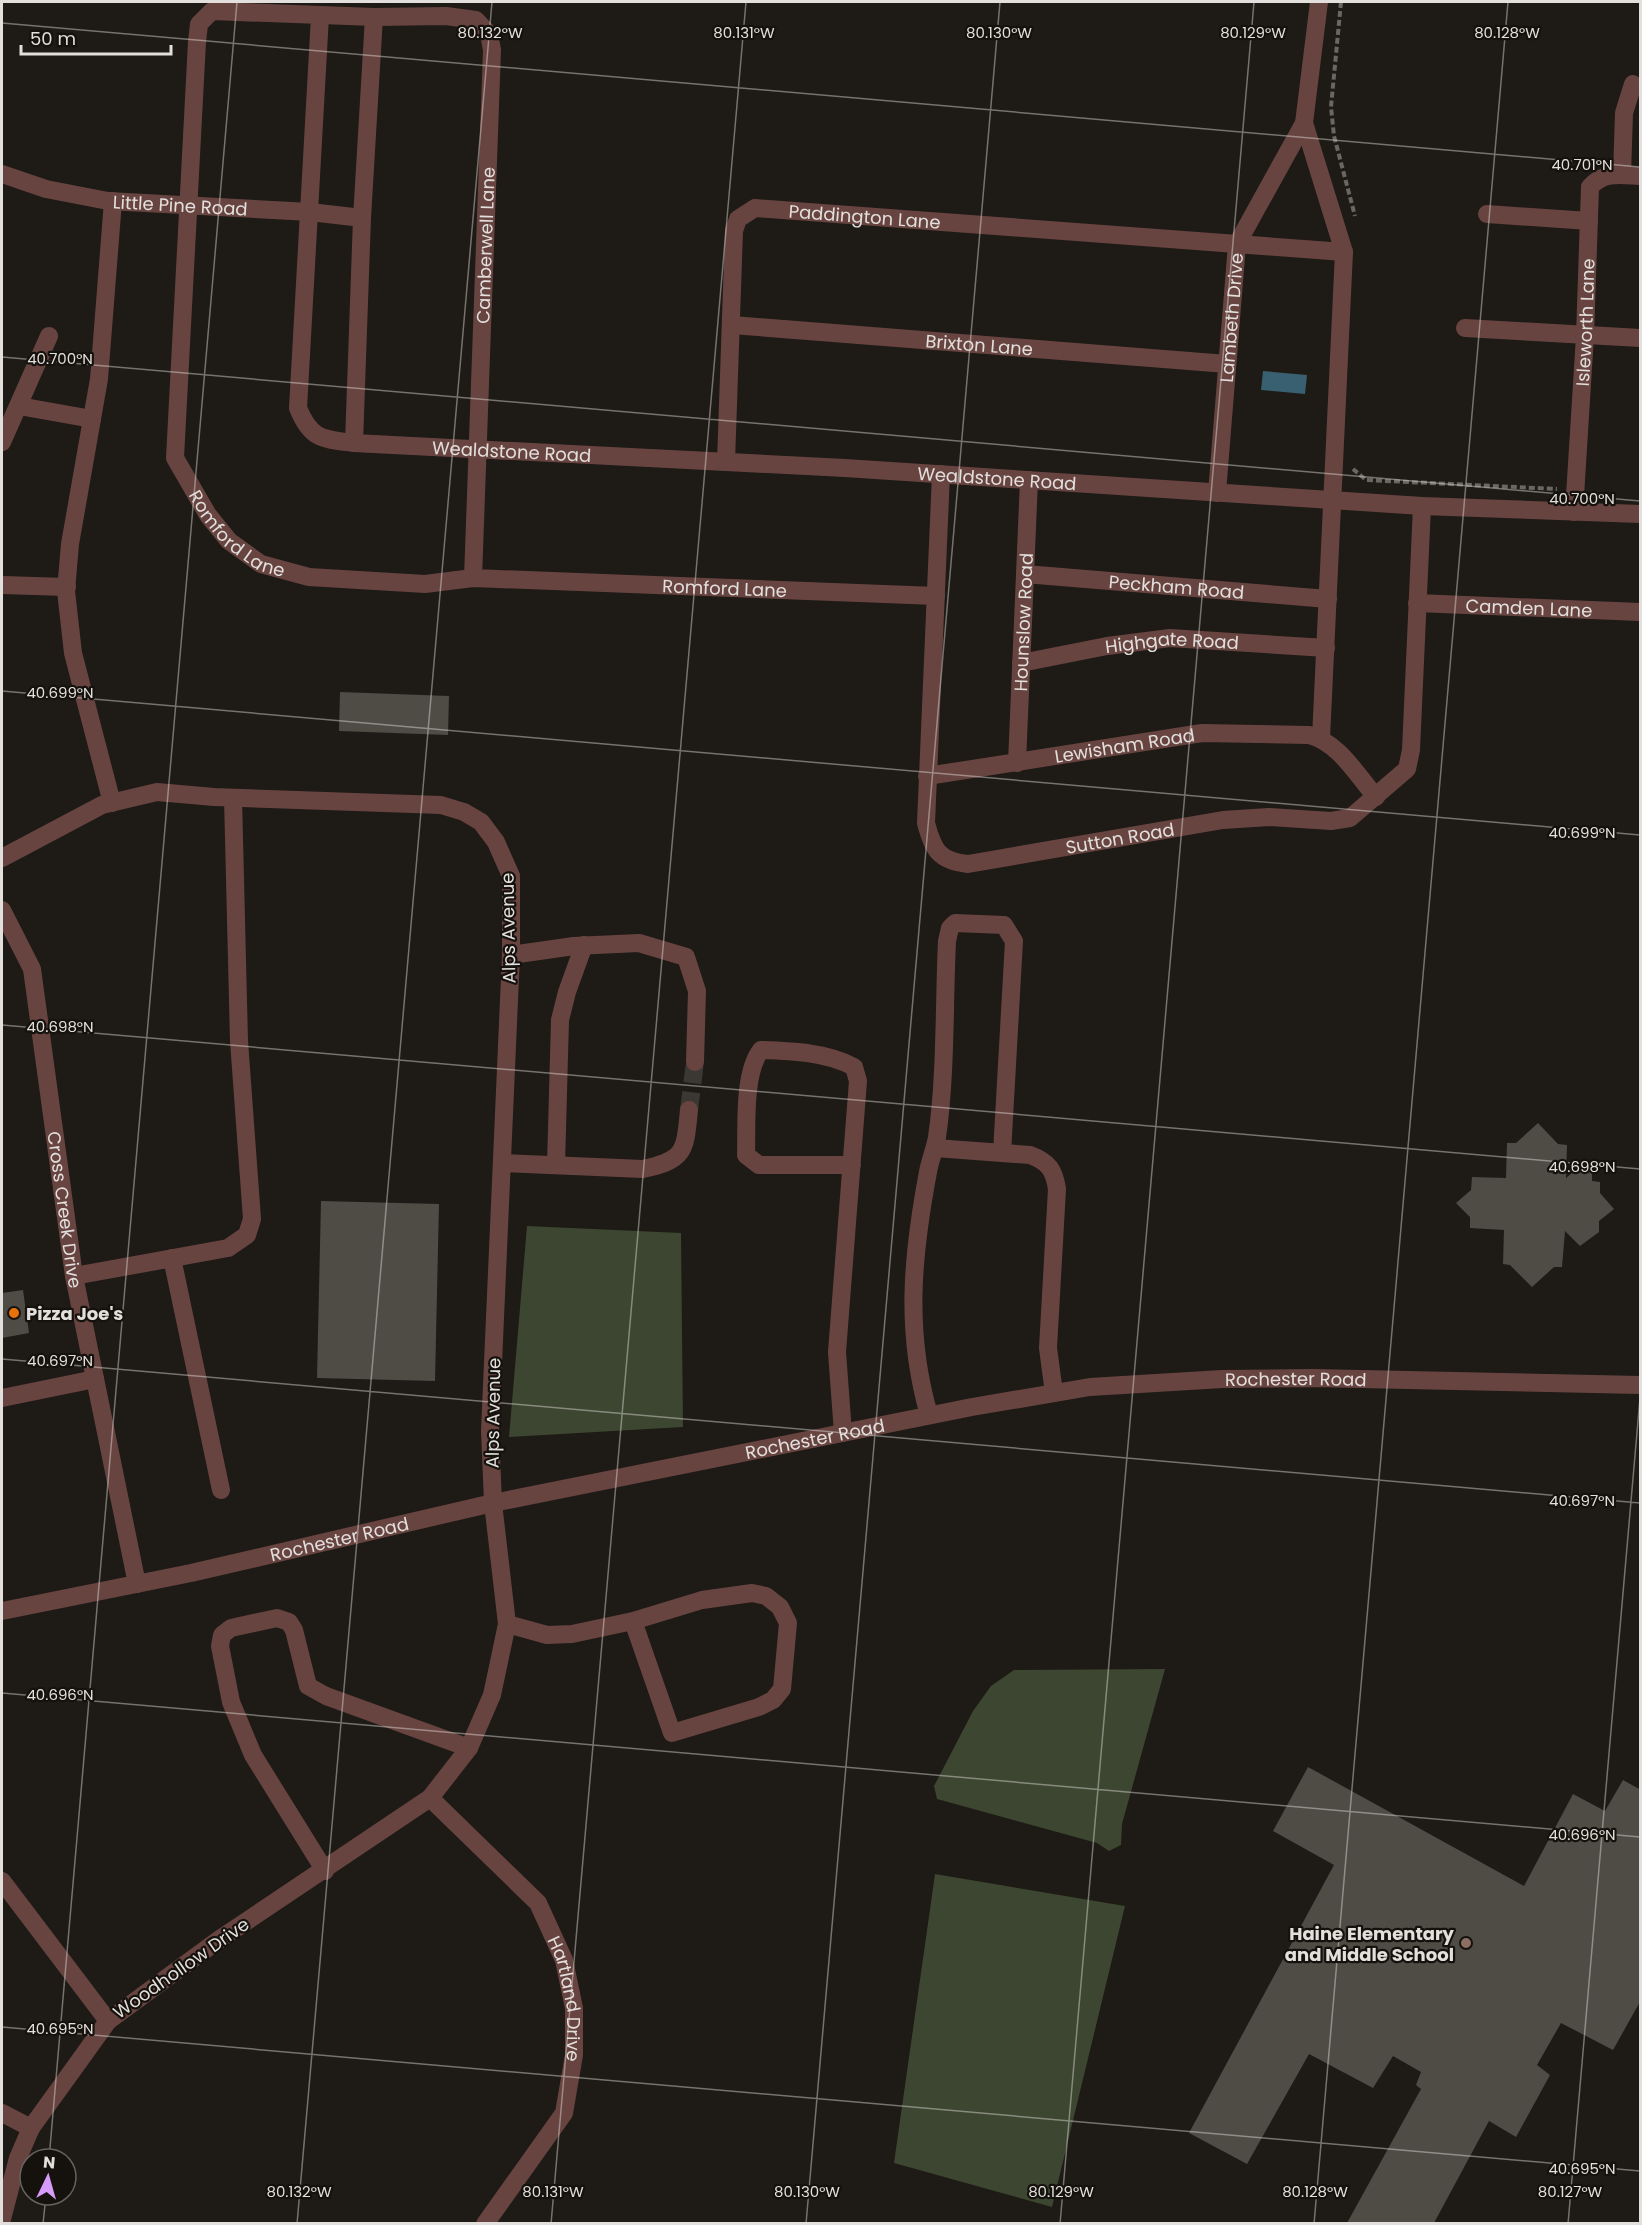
<svg xmlns="http://www.w3.org/2000/svg" width="1642" height="2225" viewBox="0 0 1642 2225" font-family="Poppins,sans-serif">
<style>
.green{fill:#3d4631}
.water{fill:#396070}
.building{fill:#4f4b45}
.lines{fill:none;stroke-linecap:round;stroke-linejoin:round}
.minor-tunnel{stroke:#3b3833;stroke-width:18;stroke-dasharray:18 9;stroke-linecap:butt}
.path{stroke:#6a6762;stroke-width:4;stroke-dasharray:6 3;stroke-linecap:butt}
.minor{stroke:#684441;stroke-width:18}
.ticks{fill:none;stroke:#e2dfdc;stroke-width:1.5;stroke-opacity:0.45}
.food-dot{fill:#e8710a;stroke:#15110d;stroke-width:2}
.education-dot{fill:#8d6e63;stroke:#15110d;stroke-width:2}
.labels{text-anchor:middle;dominant-baseline:central;stroke-width:4.5;stroke-linejoin:round;paint-order:stroke}
.street-label{font-size:18px;fill:#e2dfdc;stroke:#15110d}
.poi-label{font-size:18px;font-weight:bold;fill:#e2dfdc;stroke:#15110d;text-anchor:start}
.ticks-label{font-size:15px;text-anchor:middle;fill:#e2dfdc;stroke:#15110d;stroke-width:4.5;stroke-linejoin:round;paint-order:stroke}
</style>
<rect width="100%" height="100%" fill="#1e1a15"/>
<!-- green -->
<path class="green" d="M527 1226 681 1233 683 1427 509 1437Z
M1165 1669 1122 1824 1121 1845 1109 1851 1097 1843 937 1799 934 1786 973 1711 991 1686 1014 1670Z
M935 1874 1125 1906 1052 2207 894 2163Z"/>
<!-- water -->
<path class="water" d="M1263 371 1307 375 1305 394 1261 390Z"/>
<!-- building -->
<path class="building" d="M340 692 449 696 448 735 339 731Z
M1538 1123 1558 1144 1567 1145 1566 1178 1583 1164 1592 1173V1181L1600 1182V1193L1614 1209 1599 1221V1232L1580 1246 1565 1231 1562 1267H1554L1532 1287 1510 1265 1503 1264 1504 1230 1470 1228V1217L1456 1203 1471 1190 1472 1177 1506 1178 1507 1143H1516Z
M321 1201 439 1204 435 1381 317 1378Z
M23 1290 29 1333 2 1338V1293Z
M1308 1767 1524 1886 1573 1794 1605 1811 1623 1780 1641 1790V2000L1613 2050 1561 2023 1537 2065 1550 2075 1516 2137 1489 2121 1434 2223H1347L1421 2089 1416 2085 1421 2072 1393 2056 1373 2088 1309 2054 1247 2164 1189 2133 1334 1865 1273 1831Z"/>
<g class="lines">
<!-- minor-tunnel -->
<path class="minor-tunnel" d="M689 1110 695 1062"/>
<!-- path -->
<path class="path" d="M1341 2 1331 107 1334 136 1355 216
M1353 469 1366 480 1557 489"/>
<!-- minor -->
<g class="minor">
<path d="M1319 2 1304 123 1344 252 1321 738"/>
<path id="s1" d="M320 16 298 408C311 440 323 439 354 443L845 468 1422 506 1640 514"/>
<path id="s2" d="M2 174 46 189 108 201 310 212 362 218"/>
<path d="M1622 175 1624 113 1633 84"/>
<path d="M1487 214 1589 221"/>
<path id="s3" d="M732 325 1227 364"/>
<path d="M1465 328 1640 338"/>
<path d="M19 406 92 419"/>
<path d="M2 442 49 336"/>
<path d="M354 443 362 218 374 17"/>
<path id="s4" d="M726 462 734 231 738 219 755 208 1344 252"/>
<path id="s5" d="M941 474 926 823C933 850 939 861 968 864L1223 820 1269 817 1331 821 1350 818 1407 769 1411 750 1422 506"/>
<path id="s6" d="M1217 493 1237 244 1304 123"/>
<path id="s7" d="M1574 512 1585 336 1590 187C1604 171 1621 175 1640 176"/>
<path id="s8" d="M1025 574 1328 599"/>
<path id="s9" d="M473 578 492 50 489 34 476 20 446 16 374 17 212 11 199 24 197 42 175 458 208 515 229 541 261 564 309 577 425 584 473 578 936 596"/>
<path d="M2 585 67 587"/>
<path id="s10" d="M1417 603 1640 612"/>
<path id="s11" d="M1021 663 1107 646 1170 638 1326 648"/>
<path id="s12" d="M1017 763 1029 480"/>
<path id="s13" d="M927 776 1202 733 1309 735C1338 742 1357 775 1376 797"/>
<path d="M112 803 73 653 66 591 70 544 99 379 113 201"/>
<path d="M2 858 102 805 157 792 214 797 441 805 464 812 481 822 496 842 511 876V955L490 1431 493 1503 507 1624 492 1695 469 1748 430 1798 217 1941 108 2021 31 2128 18 2158 2 2219"/>
<path id="s14" d="M2 910 32 969 74 1276 137 1584"/>
<path d="M511 955 574 946 639 943 686 957 697 991 695 1062"/>
<path d="M935 1148 1030 1155C1049 1162 1054 1170 1057 1189L1048 1348 1054 1393"/>
<path d="M502 1163 643 1169C686 1160 685 1150 689 1110"/>
<path d="M556 1165 560 1020 567 992 584 945"/>
<path d="M172 1258 221 1490"/>
<path d="M74 1276 228 1248 247 1235 252 1219 239 1041 233 798"/>
<path d="M2 1398 95 1379"/>
<path d="M929 1415C905 1332 912 1257 928 1172 930 1160 935 1149 937 1137 946 1076 944 1003 947 941L950 928 955 923 1004 925 1014 941 1002 1153"/>
<path d="M843 1433 837 1352 858 1081 854 1067C827 1052 791 1051 761 1050 743 1073 747 1126 746 1155L759 1165H852"/>
<path id="s15" d="M2 1611 191 1573 493 1503 972 1407 1090 1387 1222 1379 1313 1378 1640 1385"/>
<path d="M507 1624 547 1635 572 1634 633 1621 702 1600 752 1593 766 1596 780 1607 788 1623 782 1689 773 1700 759 1707 672 1733 633 1621"/>
<path id="s16" d="M430 1798 538 1903 564 1960 574 2008V2055L564 2113 485 2224"/>
<path d="M325 1871 253 1755 231 1702 220 1646 222 1635 231 1628 277 1618 289 1622 294 1630 308 1686 326 1696 469 1748"/>
<path d="M2 1881 108 2021"/>
<path d="M2 2113 31 2128"/>
</g>
</g>
<!-- ticks -->
<path class="ticks" d="M2 23 1640 167M2 357 1640 501M2 691 1640 835M2 1025 1640 1169M2 1359 1640 1503M2 1693 1640 1837M2 2027 1640 2171M49 2159 237 2M43 2224 46 2195M297 2224 492 2M551 2224 746 2M806 2224 1000 2M1060 2224 1254 2M1314 2224 1508 2M1568 2224 1640 1398"/>
<!-- markers -->
<circle class="food-dot" cx="14" cy="1313" r="6"/>
<circle class="education-dot" cx="1466" cy="1943" r="6"/>
<g class="labels">
<!-- street labels -->
<g class="street-label">
<text stroke="none"><textPath href="#s2" startOffset="182">Little Pine Road</textPath></text>
<text stroke="none"><textPath href="#s4" startOffset="374">Paddington Lane</textPath></text>
<text stroke="none"><textPath href="#s9" startOffset="333">Camberwell Lane</textPath></text>
<text stroke="none"><textPath href="#s6" startOffset="176">Lambeth Drive</textPath></text>
<text stroke="none"><textPath href="#s7" startOffset="190">Isleworth Lane</textPath></text>
<text stroke="none"><textPath href="#s3" startOffset="248">Brixton Lane</textPath></text>
<text stroke="none"><textPath href="#s1" startOffset="622">Wealdstone Road</textPath></text>
<text stroke="none"><textPath href="#s1" startOffset="1108">Wealdstone Road</textPath></text>
<text stroke="none"><textPath href="#s9" startOffset="1382">Romford Lane</textPath></text>
<text stroke="none"><textPath href="#s8" startOffset="152">Peckham Road</textPath></text>
<text stroke="none"><textPath href="#s9" startOffset="1886">Romford Lane</textPath></text>
<text stroke="none"><textPath href="#s10" startOffset="112">Camden Lane</textPath></text>
<text stroke="none"><textPath href="#s12" startOffset="141">Hounslow Road</textPath></text>
<text stroke="none"><textPath href="#s11" startOffset="153">Highgate Road</textPath></text>
<text stroke="none"><textPath href="#s13" startOffset="200">Lewisham Road</textPath></text>
<text stroke="none"><textPath href="#s5" startOffset="568">Sutton Road</textPath></text>
<text transform="translate(508 928) rotate(-91)">Alps Avenue</text>
<text stroke="none"><textPath href="#s14" startOffset="309">Cross Creek Drive</textPath></text>
<text stroke="none"><textPath href="#s15" startOffset="1317">Rochester Road</textPath></text>
<text transform="translate(493 1413) rotate(-89)">Alps Avenue</text>
<text stroke="none"><textPath href="#s15" startOffset="831">Rochester Road</textPath></text>
<text stroke="none"><textPath href="#s15" startOffset="345">Rochester Road</textPath></text>
<text transform="translate(181 1968) rotate(-35)">Woodhollow Drive</text>
<text stroke="none"><textPath href="#s16" startOffset="252">Hartland Drive</textPath></text>
</g>
<!-- poi labels -->
<g class="poi-label">
<text x="26" y="1313">Pizza Joe's</text>
<text x="1454" y="1933" text-anchor="end">Haine Elementary<tspan x="1454" dy="21">and Middle School</tspan></text>
</g>
</g>
<g class="ticks-label">
<text x="490" y="38">80.132°W</text>
<text x="744" y="38">80.131°W</text>
<text x="999" y="38">80.130°W</text>
<text x="1253" y="38">80.129°W</text>
<text x="1507" y="38">80.128°W</text>
<text x="1582" y="170">40.701°N</text>
<text x="60" y="364">40.700°N</text>
<text x="1582" y="504">40.700°N</text>
<text x="60" y="698">40.699°N</text>
<text x="1582" y="838">40.699°N</text>
<text x="60" y="1032">40.698°N</text>
<text x="1582" y="1172">40.698°N</text>
<text x="60" y="1366">40.697°N</text>
<text x="1582" y="1506">40.697°N</text>
<text x="60" y="1700">40.696°N</text>
<text x="1582" y="1840">40.696°N</text>
<text x="60" y="2034">40.695°N</text>
<text x="1582" y="2174">40.695°N</text>
<text x="299" y="2197">80.132°W</text>
<text x="553" y="2197">80.131°W</text>
<text x="807" y="2197">80.130°W</text>
<text x="1061" y="2197">80.129°W</text>
<text x="1315" y="2197">80.128°W</text>
<text x="1570" y="2197">80.127°W</text>
</g>
<!-- border -->
<rect width="1642" height="2225" fill="none" stroke="#e2dfdc" stroke-width="6"/>
<!-- north arrow -->
<g transform="translate(48 2177) rotate(5)"><circle r="28" fill="#15110d" stroke="#676360" stroke-width="1.5"/>
<path d="M0-4.5L10 22L0 15L-10 22Z" fill="#d79bf9"/>
<text y="-9" font-size="16" font-weight="bold" text-anchor="middle" fill="#e2dfdc">N</text>
</g>
<!-- scale -->
<path d="M21 45v9h150v-9" fill="none" stroke="#e2dfdc" stroke-width="3"/>
<text x="30" y="45" font-size="18" fill="#e2dfdc" stroke="#15110d" stroke-width="4.5" paint-order="stroke">50 m</text>
</svg>
